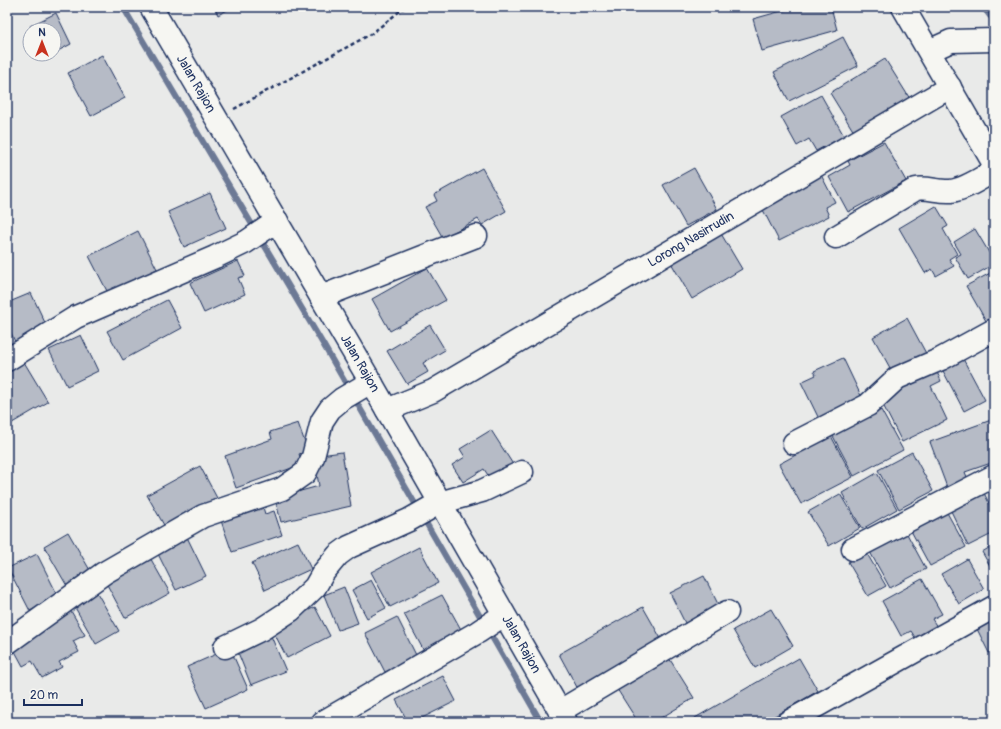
<svg xmlns="http://www.w3.org/2000/svg" width="1001" height="729" viewBox="0 0 1001 729" font-family="Pangolin,sans-serif">
<style>
.lines{fill:none;stroke-linecap:round;stroke-linejoin:round}
.stream{stroke:#6c7995;stroke-width:6}
.building{fill:#b6bbc6;stroke:#1b2f5e}
.street-casing{stroke:#1b2f5e;stroke-width:25}
.secondary-casing{stroke:#1b2f5e;stroke-width:25}
.path{stroke:#1b2f5e;stroke-width:2.5;stroke-dasharray:4 3;stroke-linecap:butt}
.street{stroke:#f6f6f2;stroke-width:22}
.secondary{stroke:#f6f6f2;stroke-width:22}
.labels{text-anchor:middle;dominant-baseline:central;stroke-width:3;stroke-linejoin:round;paint-order:stroke}
.street-label{font-size:13px;fill:#1b2f5e;stroke:#f6f6f2}
</style>
<rect width="100%" height="100%" fill="#e9eae9"/>
<filter id="ink" filterUnits="userSpaceOnUse"><feTurbulence type="fractalNoise" baseFrequency=".025" numOctaves="2"/><feDisplacementMap in="SourceGraphic" scale="8" xChannelSelector="R" yChannelSelector="G"/><feConvolveMatrix kernelMatrix="1 2 1 2 8 2 1 2 1" color-interpolation-filters="sRGB"/></filter>
<g filter="url(#ink)">
<g class="lines">
<!-- stream -->
<path class="stream" d="M123 7 323 344 541 722
M983 7 990 16"/>
</g>
<!-- building -->
<path class="building" d="M214 7H233L218 15Z
M796 7H831L837 30 762 51 753 19Z
M56 13 71 44 54 53V30H32L30 26Z
M843 37 858 66 789 101 774 72Z
M102 55 125 98 91 116 68 73Z
M885 59 912 102 857 137 830 93Z
M821 95 844 136 816 151 809 139 797 146 781 117Z
M884 142 906 181 848 212 829 177 850 165 848 161Z
M482 168 506 211 482 225 478 219 443 238 425 207 437 201 434 195Z
M694 168 717 209 686 226 663 185Z
M819 171 835 202 825 207 829 216 779 241 762 208Z
M210 193 226 228 184 247 168 212Z
M936 206 948 226 943 229 957 254 949 259 954 266 936 276 932 269 925 273 899 228Z
M975 229 994 261V264L968 279 955 257 961 254 954 242Z
M138 231 157 269 108 293 89 256Z
M720 232 742 269 692 299 670 261Z
M238 261 245 276 238 278 245 294 204 313 190 283Z
M427 268 446 300 390 331 372 299Z
M994 271V326L990 328 966 286Z
M31 293 48 329 16 344 7 324V303Z
M167 300 182 328 123 360 107 331Z
M907 318 929 359 895 377 873 337Z
M430 325 445 350 423 363 428 372 407 384 387 351Z
M81 335 98 371 67 386 49 350Z
M962 357 985 400 964 411 941 367Z
M843 358 863 400 820 421 801 382 816 375 814 371Z
M24 362 48 402 7 426V372Z
M935 368 941 381 931 386 947 420 902 442 881 401 888 391Z
M881 410 903 450 854 476 833 436Z
M994 419V462L965 472 969 482 948 490 930 442Z
M298 423 308 451 299 454 303 464 236 488 225 456 272 439 270 432Z
M491 430 514 466 491 480 484 469 463 482 452 465 465 457 460 449Z
M831 436 853 477 801 504 779 464Z
M342 452 351 506 281 522 275 498 319 486 314 456Z
M912 452 933 491 899 509 878 470Z
M200 466 217 498 165 527 147 495Z
M877 473 897 509 862 529 842 493Z
M984 493 994 513V533L968 546 950 509Z
M840 494 860 528 829 546 808 512Z
M262 504 265 514 274 511 282 535 232 552 220 518Z
M945 509 966 547 930 566 910 529Z
M68 532 91 572 67 586 44 546Z
M906 532 926 569 890 588 870 552Z
M185 533 206 576 176 590 155 548Z
M298 542 311 569 265 590 252 563Z
M994 545V573L982 552Z
M419 547 438 583 390 607 371 572Z
M866 552 886 586 868 596 848 562Z
M37 554 58 596 30 611 8 568Z
M148 554 170 593 125 618 104 579Z
M967 559 984 589 959 604 941 574Z
M704 576 722 612 688 629 670 593Z
M922 579 942 614 932 619 937 627 916 639 911 631 901 636 882 601Z
M371 580 386 608 367 618 352 590Z
M344 587 358 623 338 630 324 595Z
M96 591 119 631 96 644 73 604Z
M442 595 463 633 425 653 404 614Z
M315 607 330 636 287 658 272 629Z
M643 607 664 644 579 691 559 654Z
M771 609 793 646 755 668 733 630Z
M71 611 85 635 73 641 79 652 59 662 62 667 42 678 32 661 23 666 11 644Z
M397 617 417 657 385 672 365 633Z
M994 618V651L989 653 976 627Z
M271 636 286 671 251 685 237 650Z
M230 648 248 689 206 708 187 667Z
M669 658 694 698 654 722H638L617 689Z
M799 658 818 691 764 722H688Z
M443 676 456 701 414 722H408L396 700Z"/>
<g class="lines">
<defs>
<g id="street">
<path id="s1" d="M151 7 372 384 566 722"/>
<path d="M836 237 916 189C928 187 939 192 951 191 966 189 981 178 994 171"/>
<path d="M321 297 476 236"/>
<path d="M7 360 76 317 215 257 246 242 277 221"/>
<path id="s2" d="M387 410 433 391 950 87"/>
<path d="M794 443 868 405 897 378 941 359 994 330"/>
<path d="M853 549 994 476"/>
<path d="M7 643 104 573 203 516 282 489 305 473 313 457 322 421 330 409 342 399 364 386 372 384"/>
<path d="M225 647 262 629 291 610 315 587 323 573 338 555 349 547 409 520 439 503 482 491 522 472"/>
<path d="M560 711 727 612"/>
<path d="M323 722 478 632 496 620 503 613"/>
<path d="M788 722 994 607"/>
</g>
<path id="secondary" d="M903 7 994 164
M929 51 951 41 994 40"/>
</defs>
<!-- street casing -->
<use href="#street" class="street-casing"/>
<!-- secondary casing -->
<use href="#secondary" class="secondary-casing"/>
<!-- path -->
<path class="path" d="M234 109 371 34 405 7"/>
<!-- street -->
<use href="#street" class="street"/>
<!-- secondary -->
<use href="#secondary" class="secondary"/>
</g>
</g>
<g class="labels">
<!-- street labels -->
<g class="street-label">
<text stroke="none"><textPath href="#s1" startOffset="89">Jalan Rajion</textPath></text>
<text stroke="none"><textPath href="#s2" startOffset="349">Lorong Nasirrudin</textPath></text>
<text stroke="none"><textPath href="#s1" startOffset="413">Jalan Rajion</textPath></text>
<text stroke="none"><textPath href="#s1" startOffset="737">Jalan Rajion</textPath></text>
</g>
</g>
<!-- margin -->
<rect width="1001" height="729" fill="none" stroke="#f6f6f2" stroke-width="24"/>
<rect x="12" y="12" width="977" height="705" fill="none" stroke="#1b2f5e" stroke-width="1.5" filter="url(#ink)"/>
<!-- north arrow -->
<g transform="translate(42 42)"><circle r="19" fill="#f6f6f2" stroke="#9ea6b7"/>
<path d="M0-3L7 15L0 10L-7 15Z" fill="#c8321e"/>
<text y="-6" font-size="11" font-weight="bold" text-anchor="middle" fill="#1b2f5e">N</text>
</g>
<!-- scale -->
<path d="M24 699v6h58v-6" fill="none" stroke="#1b2f5e" stroke-width="2"/>
<text x="30" y="699" font-size="12" fill="#1b2f5e" stroke="#f6f6f2" stroke-width="3" paint-order="stroke">20 m</text>
</svg>
